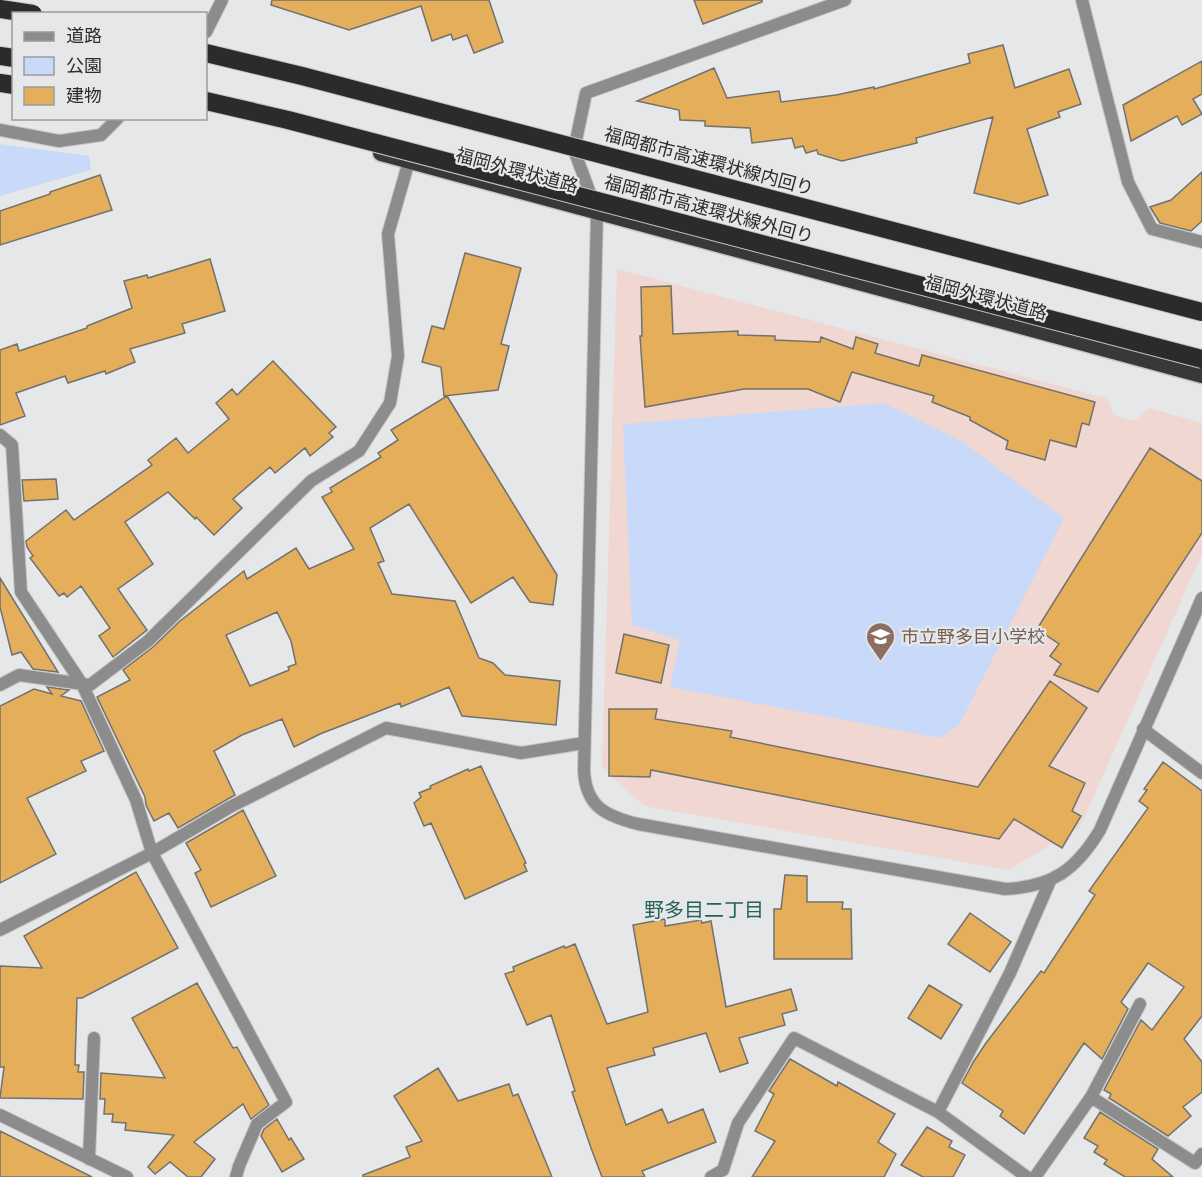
<svg xmlns="http://www.w3.org/2000/svg" width="1202" height="1177" viewBox="0 0 1202 1177" font-family="Lora,'Noto Sans JP',serif">
<style>
.education{fill:#f0d7d1}
.green{fill:#c9d9f9}
.building{fill:#e4ae5b;stroke:#71716f;stroke-width:1.5;fill-rule:evenodd}
.lines{fill:none;stroke-linecap:round;stroke-linejoin:round}
.minor-casing{stroke:#c4c5c6;stroke-width:14}
.tertiary-casing{stroke:#c4c5c6;stroke-width:14}
.trunk-casing{stroke:#c4c5c6;stroke-width:19}
.motorway-casing{stroke:#c4c5c6;stroke-width:20}
.minor{stroke:#8d8c8c;stroke-width:12}
.tertiary{stroke:#8d8c8c;stroke-width:12}
.trunk{stroke:#383837;stroke-width:16}
.motorway{stroke:#2c2b2b;stroke-width:18}
.motorway-bridge-casing{stroke:#c4c5c6;stroke-width:20;stroke-linecap:butt}
.motorway-bridge{stroke:#2c2b2b;stroke-width:18}
.labels{text-anchor:middle;dominant-baseline:central;stroke-width:4.5;stroke-linejoin:round;paint-order:stroke}
.street-label{font-size:18px;fill:#2b2c2c;stroke:#e6e7e8}
.education-label{font-size:18px;fill:#785e54;stroke:#e6e7e8;text-anchor:start}
.neighbourhood-label{font-size:20px;fill:#27605a;stroke:#e6e7e8}
</style>
<rect width="100%" height="100%" fill="#e6e7e8"/>
<!-- education -->
<path class="education" d="M617 269 1105 398 1109 401 1113 415 1135 421 1149 408 1202 423V554L1080 827 1009 870 644 806 602 767Z"/>
<!-- green -->
<path class="green" d="M0 144 89 156 91 170 0 196Z
M884 403 963 442 1064 518 959 725 940 738 670 687 680 640 632 625 623 424Z"/>
<!-- building -->
<path class="building" d="M272 0H489L503 42 474 53 467 35 453 40 451 34 432 41 421 6 349 30 271 5Z
M694 0H762V2L703 24Z
M1003 45 1015 88 1069 69 1081 104 1058 112 1060 117 1027 129 1048 195 1019 204 974 193 993 117 916 138 917 143 842 161 818 154 817 150 806 153 803 146 795 148 792 138 752 143 750 128 705 126V121L680 120 679 110 637 101 714 68 727 98 779 91 781 102 836 95 874 87V89L970 63 968 54Z
M1202 61V94L1193 99 1202 114 1182 125 1177 116 1131 141 1123 105Z
M1202 172V221L1191 231 1160 223 1150 207 1171 200Z
M100 175 112 210 0 245V211L50 194V192Z
M465 253 521 268 501 344 509 346 498 390 444 396 441 367 422 362 432 326 444 329Z
M210 259 225 311 182 324 185 333 130 349 135 362 106 374 105 371 68 383 65 376 16 393 25 416 0 425V350L17 344 19 351 87 328V326L132 308 124 281 147 275 148 278Z
M671 286 673 334 738 331V335L775 336V340L820 342 821 337 853 349 856 337 878 344 875 353 919 366 922 355 1095 402 1089 425 1082 423 1076 447 1050 440 1045 460 1006 449 1008 441 970 420V417L932 402 934 396 852 372 840 402 808 389H744L645 407 640 336H642L641 287Z
M273 361 336 427 329 433 333 437 310 456 305 448 275 473 270 467 233 499 242 508 214 535 196 517 195 519 168 492 125 522 153 564 118 589 147 630 113 657 99 636 110 628 81 586 67 597 64 593 59 596 30 558 33 556 27 547 26 541 66 510 74 520 152 465 148 460 176 438 188 453 229 419 216 403 232 389 237 395Z
M447 396 557 575 553 605 530 602 513 577 471 603 409 504 370 528 384 561 378 563 392 594 455 601 479 658 493 663 505 675 560 681 556 725 462 716 449 687 401 707 400 703 320 734 294 747 282 719 242 735 214 751 235 795 178 828 169 813 154 821 146 805 145 797 97 697 130 680 123 670 153 647 180 621 244 571 247 579 296 548 309 569 354 549 322 497 332 492 330 488 381 457 378 453 398 440 391 430ZM277 612 291 641 296 664 288 667 289 670 250 686 226 635Z
M1150 448 1202 481V533L1098 692 1054 675 1061 664 1050 656 1059 644 1037 629Z
M56 479 58 499 24 501 22 480Z
M0 578 58 672 33 669 21 652 12 655 0 607Z
M624 634 669 645 661 683 616 673Z
M1050 681 1087 708 1049 766 1085 783 1072 811 1081 816 1062 848 1014 819 999 839 651 770 650 777 609 776V709H657L655 719 732 731 730 737 978 787Z
M47 687 69 690 61 696 81 701 104 751 81 761 86 771 27 798 56 854 0 883V706L34 689 52 694Z
M1163 762 1202 791V1016L1184 1039 1202 1062V1092L1183 1107 1191 1116 1168 1136 1109 1098 1111 1094 1104 1090 1141 1020 1152 1030 1184 987 1148 963 1121 1002 1128 1009 1102 1059 1084 1043 1024 1134 1000 1116 1003 1111 962 1083 974 1061 986 1043 1041 971 1044 973 1095 895 1089 891 1148 808 1139 801 1147 790 1144 789Z
M481 766 526 863 524 864 527 871 465 899 431 823 424 826 414 803 421 797 419 793 431 788 430 786 468 769 469 771Z
M243 810 276 876 211 907 195 873 201 870 186 843Z
M136 872 178 948 82 998H77L75 1065H79L78 1072H84L83 1099 0 1098 4 1067H0V966L42 968 24 936Z
M785 875 807 876V902H843L842 909H851L852 959H774V909H781Z
M970 913 1011 942 990 972 948 944Z
M665 919V926L701 920 702 923 711 921 726 1007 791 989 797 1010 782 1014 785 1025 739 1038 748 1063 720 1072 706 1033 653 1048 655 1055 607 1068 626 1125 662 1109 668 1123 703 1109 716 1142 642 1171 645 1177H602L591 1148 572 1092 575 1091 551 1015 527 1025 505 974 514 971 513 967 564 946 565 948 575 944 607 1024 648 1012 633 925Z
M197 983 233 1048 237 1047 269 1105 251 1119 243 1104 194 1142 215 1159 201 1177H188L170 1162 155 1174 148 1167 174 1135 125 1130 126 1123 112 1122 113 1114H104L105 1099H100L101 1073 165 1078 132 1018Z
M929 985 962 1005 941 1039 908 1018Z
M790 1059 837 1086 838 1082 895 1114 878 1142 896 1154 884 1177H752L775 1141 755 1131 774 1094 769 1091Z
M438 1068 458 1101 509 1084 513 1096 518 1094 552 1177H363V1175L410 1157 406 1147 422 1141 394 1096Z
M1100 1112 1158 1149 1152 1159 1173 1177H1125L1104 1164 1107 1160 1094 1152 1098 1146 1084 1138Z
M277 1119 289 1140 291 1138 304 1159 282 1172 261 1136 264 1129Z
M927 1127 952 1141 949 1147 965 1155 953 1177H923L901 1165Z
M0 1131 92 1177H0Z"/>
<g class="lines">
<defs>
<path id="minor" d="M1082 0 1128 182 1152 229 1202 242
M206 32 222 0
M574 150 586 93 845 0
M0 435 12 445 21 592 82 684 136 800 152 853 286 1102 257 1124 239 1166 236 1177
M0 685 19 675 90 685 148 641 311 481 359 451 390 403 398 356 388 234 409 161
M1143 729 1202 773
M0 930 152 853 230 807 386 728 521 753 584 743
M1091 1097 1195 1163 1202 1154
M0 1115 127 1177
M89 1159 94 1038
M711 1177 723 1170 738 1123 794 1038 938 1112
M1027 1177 938 1112 1010 973 1050 881
M1035 1177 1091 1097 1140 1004"/>
<path id="tertiary" d="M0 130 59 141 101 135 118 118
M574 150 597 212 584 771C586 807 606 816 638 824L1005 889C1052 887 1076 870 1100 830L1202 598"/>
<path id="trunk" d="M381 153 1202 375"/>
<path id="motorway" d="M0 56 14 58
M0 83 14 85"/>
</defs>
<!-- minor casing -->
<use href="#minor" class="minor-casing"/>
<!-- tertiary casing -->
<use href="#tertiary" class="tertiary-casing"/>
<!-- trunk casing -->
<use href="#trunk" class="trunk-casing"/>
<!-- motorway casing -->
<use href="#motorway" class="motorway-casing"/>
<!-- minor -->
<use href="#minor" class="minor"/>
<!-- tertiary -->
<use href="#tertiary" class="tertiary"/>
<!-- trunk -->
<use href="#trunk" class="trunk"/>
<!-- motorway -->
<use href="#motorway" class="motorway"/>
<defs>
<path id="motorway-bridge" d="M0 9 33 14
M206 53 302 76 1202 312
M206 101 288 120 1202 359"/>
</defs>
<!-- motorway-bridge casing -->
<use href="#motorway-bridge" class="motorway-bridge-casing"/>
<!-- motorway-bridge -->
<use href="#motorway-bridge" class="motorway-bridge"/>
</g>
<!-- icons -->
<defs>
<symbol id="school-pin" viewBox="-11 -11 22 30"><path d="M0 17L-7.5 6A9.5 9.5 0 1 1 7.5 6Z" fill="#8d6e63" stroke="#e6e7e8"/><path d="M0-5L7-2L0 1L-7-2ZM-4 1L0 2.5L4 1V4Q0 6-4 4Z" fill="#fff"/></symbol>
</defs>
<g fill-rule="evenodd">
<use href="#school-pin" x="864" y="620" width="33" height="45"/>
</g>
<g class="labels">
<!-- street labels -->
<g class="street-label">
<text transform="translate(709 161) rotate(15)">福岡都市高速環状線内回り</text>
<text transform="translate(517 170) rotate(15)">福岡外環状道路</text>
<text transform="translate(709 209) rotate(15)">福岡都市高速環状線外回り</text>
<text transform="translate(986 297) rotate(15)">福岡外環状道路</text>
</g>
<!-- education labels -->
<g class="education-label">
<text x="901" y="636">市立野多目小学校</text>
</g>
<!-- neighbourhood labels -->
<g class="neighbourhood-label">
<text x="704" y="909">野多目二丁目</text>
</g>
</g>
<!-- legend -->
<rect x="12" y="12" width="195" height="108" fill="#e6e7e8" stroke="#9b9c9d" stroke-width="1.5"/>
<rect x="24" y="32" width="30" height="9" fill="#8d8c8c" stroke="#9b9c9d" stroke-width="1.5"/>
<text x="66" y="42" font-size="18" fill="#2b2c2c">道路</text>
<rect x="24" y="57" width="30" height="18" fill="#c9d9f9" stroke="#9b9c9d" stroke-width="1.5"/>
<text x="66" y="72" font-size="18" fill="#2b2c2c">公園</text>
<rect x="24" y="87" width="30" height="18" fill="#e4ae5b" stroke="#9b9c9d" stroke-width="1.5"/>
<text x="66" y="102" font-size="18" fill="#2b2c2c">建物</text>
</svg>
